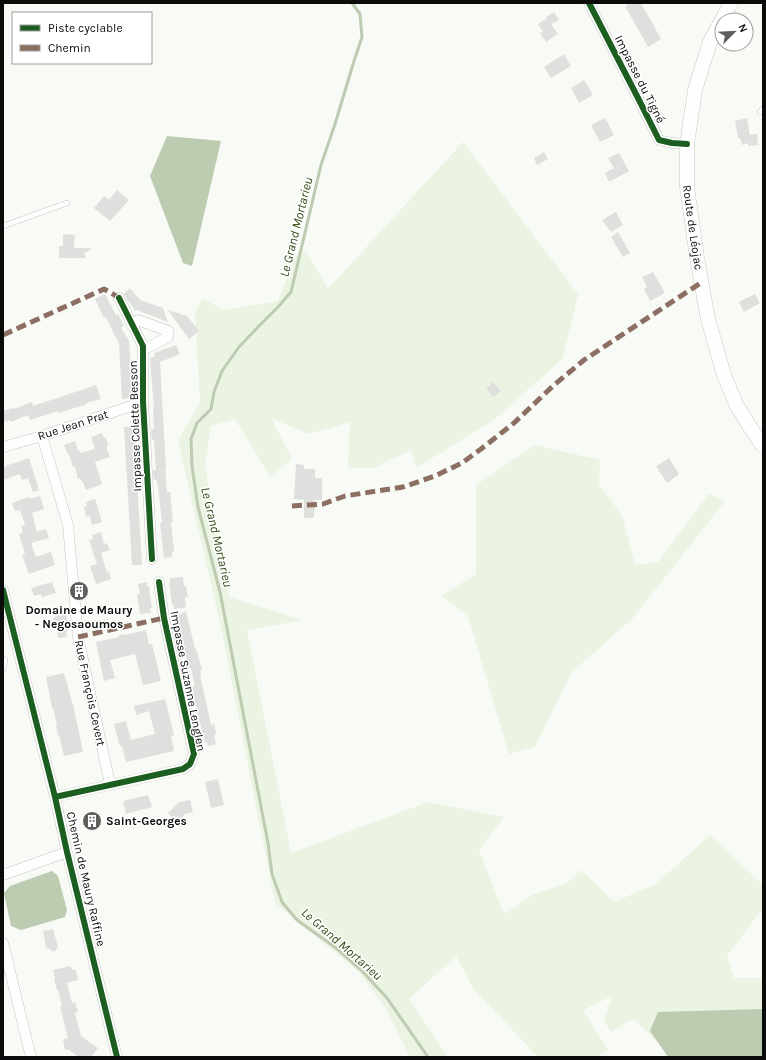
<svg xmlns="http://www.w3.org/2000/svg" width="766" height="1060" viewBox="0 0 766 1060" font-family="Karla,sans-serif">
<style>
.green{fill:#ebf4e3}
.water{fill:#bdcbb0}
.lines{fill:none;stroke-linecap:round;stroke-linejoin:round}
.stream{stroke:#bdcbb0;stroke-width:3}
.building{fill:#dfdfde}
.service-casing{stroke:#c5c7c4;stroke-width:6}
.minor-casing{stroke:#c5c7c4;stroke-width:11}
.secondary-casing{stroke:#c5c7c4;stroke-width:15}
.service{stroke:#fefefe;stroke-width:5}
.minor{stroke:#fefefe;stroke-width:10}
.secondary{stroke:#fefefe;stroke-width:14}
.quiet{stroke:#8d6e63;stroke-width:5;stroke-dasharray:10 5;stroke-linecap:butt}
.cycleway-casing{stroke:#fff;stroke-width:8}
.cycleway{stroke:#1b5e20;stroke-width:6}
.labels{text-anchor:middle;dominant-baseline:central;stroke-width:3;stroke-linejoin:round;paint-order:stroke}
.street-label{font-size:12px;fill:#0b0c0a;stroke:#fff}
.poi-label{font-size:12px;font-weight:bold;fill:#0b0c0a;stroke:#fff}
.water-label{font-size:13px;font-style:italic;fill:#334c16;stroke:#fff}
</style>
<rect width="100%" height="100%" fill="#f7faf5"/>
<!-- green -->
<path class="green" d="M463 142 578 294 563 358 494 420 416 468 411 450 373 468H348L350 422 309 434 271 418 292 459 270 477 235 419 211 426 205 466 229 597 303 620 247 630 291 853 428 802 504 817 479 850 504 914 534 894 566 884 581 870 614 902 656 884 710 835 763 885V908L727 956 734 978H763V1057H674L633 1019 611 1032 604 1021 612 996 583 1010 608 1050 597 1057H538L473 988 456 956 409 999 448 1057H410L386 1009 360 973 275 903 222 632 178 441 200 402 195 313 202 298 224 310 278 301 296 256 306 251 328 289Z
M535 445 600 460 599 485 622 515 635 565 658 562 709 494 725 501 633 618 572 672 535 747 509 754 468 616 442 596 476 574V485Z"/>
<!-- water -->
<path class="water" d="M167 136 221 141 192 266 183 263 150 176Z
M52 871 58 876 67 910 65 917 21 930 11 926 4 893 10 886Z
M763 1009V1057H668L650 1031 658 1012Z"/>
<g class="lines">
<!-- stream -->
<path class="stream" d="M352 3 360 14 362 37 354 61 335 124 321 165 291 292 278 307 259 326 239 347 222 371 214 392 211 409 197 423 191 439 192 466 198 507 220 592 268 843 272 874 282 902 297 920 336 948 363 972 387 998 428 1057"/>
</g>
<!-- building -->
<path class="building" d="M630 3H641L661 39 648 47 625 6Z
M554 12 559 20 551 24 558 34 546 42 540 33 543 32 538 24 546 19V17Z
M564 54 571 66 551 78 544 67Z
M584 80 593 95 579 103 571 88Z
M605 118 614 135 600 142 591 125Z
M747 118 750 135 757 134 758 145 748 146V143L742 145 740 138H738L735 121Z
M544 152 548 159 537 165 534 158Z
M619 153 629 171 609 182 605 173 614 168 608 158Z
M117 190 129 200 110 221 94 208 104 196 109 200Z
M616 212 623 225 611 232 602 220Z
M618 232 630 253 623 257 611 237Z
M63 234 75 235 74 248H92L84 254 86 258H59V246H63Z
M653 272 665 293 650 301 644 289 647 287 642 277Z
M130 288 140 300 163 308 168 322 137 310H134V308L128 301 124 294Z
M105 294 116 315 118 314 124 326 121 328 129 341 133 394H131V398L122 399 119 344 106 317 104 318 95 299Z
M755 294 760 303 744 312 739 302Z
M168 310 187 316 199 331 189 339Z
M176 345 180 354 160 362 166 469H165L167 492H170L173 522H171L174 552H172V557L164 558 160 523H162L158 485H157V480H154L153 470H156L154 440H152L151 429H154L153 410H154L150 358 155 356 154 353Z
M493 382 501 391 494 397 486 389Z
M96 385 101 399 86 403 87 404 59 413 58 411 30 420 28 415 11 422 10 420 5 422 3 416V411L13 408 14 409 32 402 33 406Z
M124 427H134L142 565H132Z
M102 433 104 438H106L108 446 106 447 110 457 95 462 102 484 86 490 83 482H82L80 478 78 479 75 467H73L69 454 68 455 64 445 75 441 78 451H80V453L95 449 91 437Z
M29 458 39 490 33 492 28 478 22 480 20 474 3 480V468L6 467 5 466Z
M669 458 679 474 667 483 656 466Z
M296 464 304 465V469H315V478H322V500H315L314 518H304V500L294 499Z
M40 496 44 509 32 513 37 532 46 529 49 538 31 543 36 557 51 552 55 565 29 574 22 555 25 554 19 534 23 533 21 526 25 525 20 510 15 511 12 503 29 497 30 499Z
M95 499 102 522 92 525 90 516 86 517 84 507 87 506 86 502Z
M101 532 104 544 107 543 110 550 101 553 107 573 109 572 111 579 96 584 90 566 97 564 89 540 93 539 92 535Z
M183 577 184 586H186L188 597H185L186 607 175 609H174L173 604 172 605 169 583H170V578Z
M52 582 56 593 42 597 41 594 34 596 31 588Z
M147 582V587L149 586 152 608H150L151 613 140 614 137 594H140L138 584Z
M62 606 63 610H64V612H66L69 630H67V632H66L67 637 58 638 57 628H54L53 618H55L53 608Z
M186 611 195 649H196L202 670 200 671 201 675H200L211 725 214 724 216 734 214 735 216 744 208 746 207 742 205 743 193 695 194 692 192 687 195 686 191 668H188L183 642 180 645 176 626 178 623 176 616Z
M146 630 149 645 152 644 161 681 143 685 135 654 110 660 115 678 104 681 96 642 119 637V635L126 634V635Z
M64 673 74 709 83 752 64 756 59 735H58L56 726 57 725 53 708H52L46 677Z
M165 699 174 735 171 736 174 751 126 762 122 746H120L114 724 126 721 131 740 155 734 149 711 136 715 134 706Z
M218 779 224 805 211 808 205 782Z
M148 795 152 807 126 814 123 801Z
M190 800 193 812 185 814 177 822 168 813 179 802Z
M53 929 58 947 54 952 46 947 43 931Z
M70 966 72 970H76L78 980 67 983 72 1003 75 1002 78 1012 75 1013 81 1036 98 1048 91 1057H79L69 1050H65L63 1039 68 1038 60 1006H62L58 990H57L54 979 55 978 53 970Z"/>
<g class="lines">
<defs>
<path id="service" d="M760 112 763 109
M3 226 67 203
M3 659 5 660 3 669"/>
<path id="minor" d="M589 3 638 98 659 140 672 143 687 144
M119 298 143 346V402L152 559
M132 326 138 320 168 331V337L149 347 143 346
M42 436 68 525 78 637 110 784
M3 447 42 436 143 402
M3 590 55 797 67 852 117 1057
M55 797 183 769 190 764 194 754 164 618 159 582
M3 875 67 852
M3 943 31 1057"/>
<g id="secondary">
<path id="s1" d="M731 3 710 42 695 90 687 144V187L697 258 708 319 724 375 736 404 750 427 763 446"/>
</g>
</defs>
<!-- service casing -->
<use href="#service" class="service-casing"/>
<!-- minor casing -->
<use href="#minor" class="minor-casing"/>
<!-- secondary casing -->
<use href="#secondary" class="secondary-casing"/>
<!-- service -->
<use href="#service" class="service"/>
<!-- minor -->
<use href="#minor" class="minor"/>
<!-- secondary -->
<use href="#secondary" class="secondary"/>
<!-- quiet -->
<path class="quiet" d="M3 335 104 289 113 294 119 298
M292 506 323 504 345 496 403 487 435 476 462 463 481 449 514 423 554 385 584 360 702 282
M78 637 164 618"/>
<defs>
<path id="cycleway" d="M589 3 638 98 659 140 672 143 687 144
M119 298 143 346V402L152 559
M3 590 55 797 67 852 117 1057
M55 797 183 769 190 764 194 754 164 618 159 582"/>
</defs>
<!-- cycleway casing -->
<use href="#cycleway" class="cycleway-casing"/>
<!-- cycleway -->
<use href="#cycleway" class="cycleway"/>
</g>
<!-- icons -->
<defs>
<symbol id="building-disc" viewBox="-11 -11 22 22"><circle r="9.5" fill="#5e5f5c" stroke="#fff"/><path d="M-4-6H4V6H1V3H-1V6H-4ZM-2.5-4.3h1.7v1.8h-1.7ZM.8-4.3h1.7v1.8H.8ZM-2.5-1h1.7V.8h-1.7ZM.8-1h1.7V.8H.8Z" fill="#fff"/></symbol>
</defs>
<g fill-rule="evenodd">
<use href="#building-disc" x="68" y="580" width="22" height="22"/>
<use href="#building-disc" x="81" y="810" width="22" height="22"/>
</g>
<g class="labels">
<!-- street labels -->
<g class="street-label">
<text transform="translate(640 79) rotate(63)">Impasse du Tigné</text>
<text stroke="none"><textPath href="#s1" startOffset="233">Route de Léojac</textPath></text>
<text transform="translate(73 425) rotate(-18)">Rue Jean Prat</text>
<text transform="translate(135 426) rotate(-92)">Impasse Colette Besson</text>
<text transform="translate(188 681) rotate(79)">Impasse Suzanne Lenglen</text>
<text transform="translate(90 693) rotate(78)">Rue François Cevert</text>
<text transform="translate(86 879) rotate(77)">Chemin de Maury Raffine</text>
</g>
<!-- poi labels -->
<g class="poi-label">
<text x="79" y="610">Domaine de Maury<tspan x="79" dy="14">- Negosaoumos</tspan></text>
<text x="106" y="821" text-anchor="start">Saint-Georges</text>
</g>
<!-- water labels -->
<g class="water-label">
<text transform="translate(296 227) rotate(-76)">Le Grand Mortarieu</text>
<text transform="translate(217 537) rotate(77)">Le Grand Mortarieu</text>
<text transform="translate(342 944) rotate(41)">Le Grand Mortarieu</text>
</g>
</g>
<!-- border -->
<rect width="766" height="1060" fill="none" stroke="#0b0c0a" stroke-width="8"/>
<!-- legend -->
<rect x="12" y="12" width="140" height="52" fill="#ffffff" stroke="#9d9e9d"/>
<rect x="20" y="25" width="20" height="6" fill="#1b5e20" stroke="#9d9e9d"/>
<text x="48" y="32" font-size="12" fill="#0b0c0a">Piste cyclable</text>
<rect x="20" y="45" width="20" height="6" fill="#8d6e63" stroke="#9d9e9d"/>
<text x="48" y="52" font-size="12" fill="#0b0c0a">Chemin</text>
<!-- north arrow -->
<g transform="translate(734 32) rotate(66)"><circle r="19" fill="#ffffff" stroke="#9d9e9d"/>
<path d="M0-3L7 15L0 10L-7 15Z" fill="#5e5f5c"/>
<text y="-6" font-size="11" font-weight="bold" text-anchor="middle" fill="#0b0c0a">N</text>
</g>
</svg>
